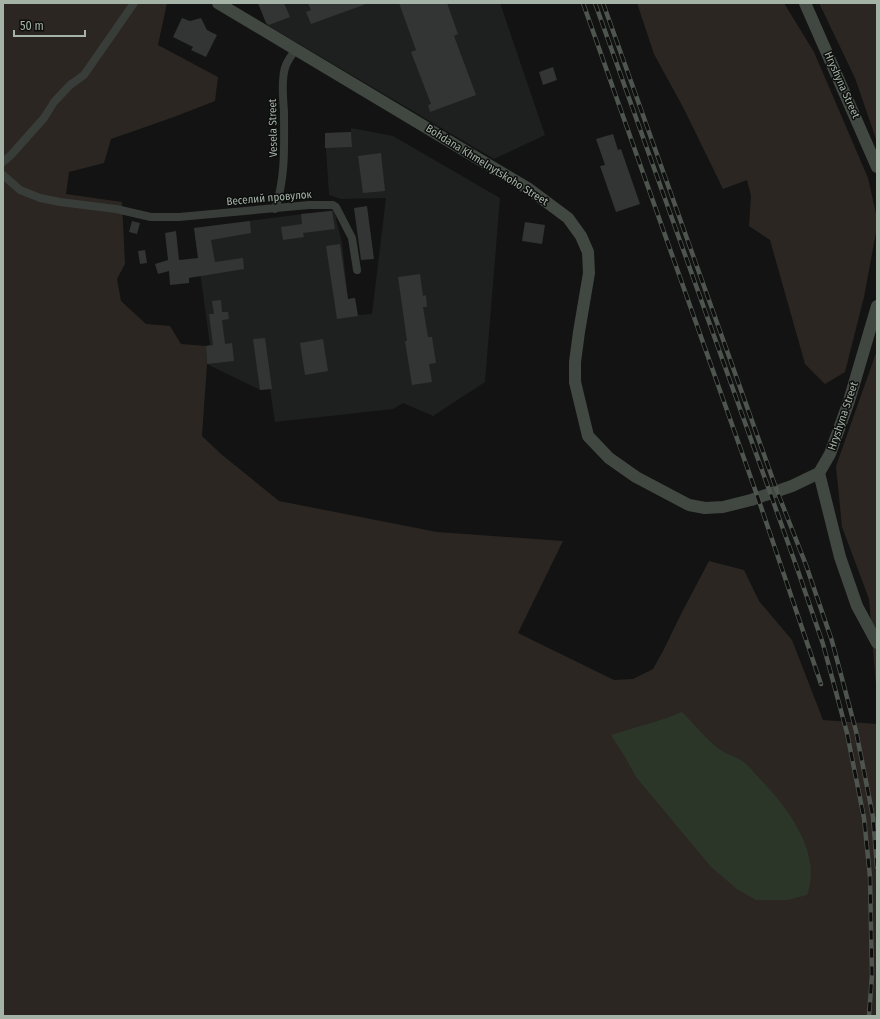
<svg xmlns="http://www.w3.org/2000/svg" width="880" height="1019" viewBox="0 0 880 1019" font-family="'Fira Sans Condensed',sans-serif">
<style>
.built{fill:#1e201f}
.green{fill:#2b2622}
.water{fill:#2b3629}
.building{fill:#323533}
.lines{fill:none;stroke-linecap:round;stroke-linejoin:round}
.street{stroke:#383d39;stroke-width:8}
.secondary{stroke:#414842;stroke-width:12}
.rail-casing{stroke:#4e554f;stroke-width:4.5}
.rail{stroke:#0d0e0d;stroke-width:3;stroke-dasharray:9;stroke-linecap:butt}
.labels{text-anchor:middle;dominant-baseline:central;stroke-width:3;stroke-linejoin:round;paint-order:stroke}
.street-label{font-size:11px;fill:#a4b3a6;stroke:#0d0e0d}
</style>
<rect width="100%" height="100%" fill="#121312"/>
<!-- built -->
<path class="built" d="M258 3H500L545 135 494 159 267 25Z
M351 128 393 136 500 198 485 382 433 416 403 403 393 409 275 422 270 389 260 390 207 364 206 346 210 345 194 228 334 210 342 243 348 299 355 298 358 315 372 314 386 198 341 199 329 195 325 133 351 132Z"/>
<!-- green -->
<path class="green" d="M3 3H167L158 45 218 77 215 101 174 117 111 139 104 163 69 172 66 194 122 202 125 264 117 279 121 301 146 324 170 326 181 344 206 346 207 364 202 436 221 454 279 501 437 532 563 541 518 633 614 680 633 679 653 669 663 651 682 612 709 561 744 570 759 601 792 640 823 720 877 724V1016H3Z
M637 3H784L814 52 868 178 877 218V227L864 297 845 372 825 384 805 364 770 240 749 226 751 196 747 180 723 189 684 109 654 54Z
M819 3H877V142L855 78Z
M877 347V699L869 599 842 527 836 466 876 353Z"/>
<!-- water -->
<path class="water" d="M682 712C694 724 705 738 719 749 727 755 738 757 745 763 751 768 755 774 760 779 787 807 823 853 807 895L787 900H756L737 889 711 867 636 777 625 757 611 735C635 727 659 722 682 712Z"/>
<!-- building -->
<path class="building" d="M258 3H284L290 17 269 25 266 23Z
M308 3H366V4L311 24 306 12 311 10Z
M399 3H447L458 34 454 36 476 95 430 112 428 105 431 104 411 52 416 50Z
M182 18 190 21 201 18 207 30 217 35 206 57 191 50 193 47 173 37Z
M553 67 557 80 543 85 539 72Z
M351 132 352 147 325 148V133Z
M613 134 618 150 621 149 640 204 616 212 600 166 605 165 596 139Z
M381 153 385 191 363 193 358 156Z
M367 206 374 259 361 260 354 208Z
M332 211 335 229 303 233 304 237 283 240 281 227 302 224 301 214Z
M132 221 140 223 137 234 129 232Z
M250 221 251 233 211 240 215 262 243 258 244 269 189 278V283L170 285 169 271 158 274 155 264 168 260 165 233 176 231 179 260 198 258 194 228Z
M525 222 545 225 542 244 522 241Z
M340 244 348 299 355 298 358 316 337 319 326 246Z
M145 250 147 263 140 264 138 251Z
M420 274 423 296 426 295 427 307H423L428 337H432L436 363 429 364 432 382 412 385 405 341H407L398 277Z
M221 300 222 312H228L229 319 222 320 225 344 232 343 234 361 207 364 206 346 213 345 209 314H214L212 301Z
M265 338 272 389 260 390 253 339Z
M323 339 328 371 305 375 300 343Z"/>
<g class="lines">
<!-- street -->
<path class="street" d="M3 162 11 155 44 118 54 102 70 85 84 75 134 3
M3 175 20 190 40 198 60 202 116 209 151 217H179L309 205H333L336 207 352 238 357 270
M275 209C286 177 284 145 284 111 283 100 281 76 286 65 288 60 292 55 295 50"/>
<!-- secondary -->
<path class="secondary" d="M218 3 529 189 568 218 581 236 588 252 589 273 579 332 575 362V382L588 436 609 458 636 477 689 505 705 508 723 507 751 500 792 486 819 473 830 454 849 401 877 306
M805 3 877 167
M819 473 840 557 857 606 877 643"/>
<defs>
<path id="rail" d="M583 3 758 498 821 684
M595 3 797 568 823 644 847 733 864 818 870 877 872 975 869 1016
M603 3 777 491 806 565 832 641 856 731 873 817 877 867"/>
</defs>
<!-- rail casing -->
<use href="#rail" class="rail-casing"/>
<!-- rail -->
<use href="#rail" class="rail"/>
</g>
<g class="labels">
<!-- street labels -->
<g class="street-label">
<text transform="translate(842 85) rotate(66)">Hryshyna Street</text>
<text transform="translate(273 128) rotate(-91)">Vesela Street</text>
<text transform="translate(487 165) rotate(32)">Bohdana Khmelnytskoho Street</text>
<text transform="translate(269 198) rotate(-5)">Веселий провулок</text>
<text transform="translate(843 416) rotate(-71)">Hryshyna Street</text>
</g>
</g>
<!-- border -->
<rect width="880" height="1019" fill="none" stroke="#a4b3a6" stroke-width="8"/>
<!-- scale -->
<path d="M14 30v6h71v-6" fill="none" stroke="#a4b3a6" stroke-width="2"/>
<text x="20" y="30" font-size="12" fill="#a4b3a6" stroke="#0d0e0d" stroke-width="3" paint-order="stroke">50 m</text>
</svg>
